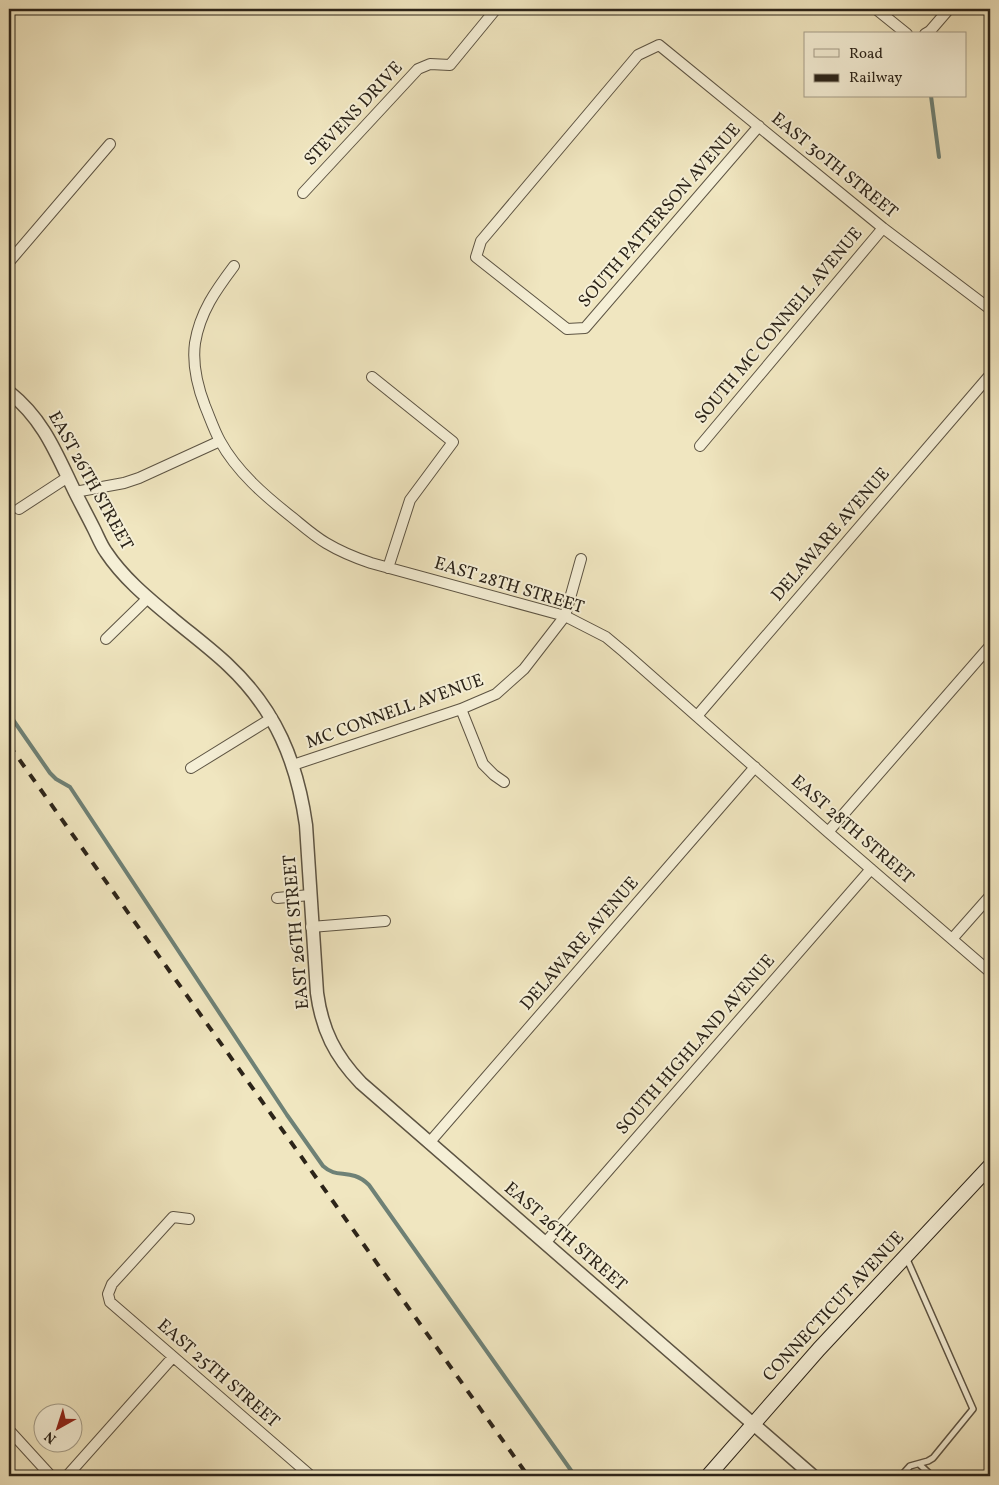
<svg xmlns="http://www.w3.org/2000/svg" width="999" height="1485" viewBox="0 0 999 1485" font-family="Vollkorn,serif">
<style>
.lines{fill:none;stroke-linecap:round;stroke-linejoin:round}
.stream{stroke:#6e8176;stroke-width:4}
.service-casing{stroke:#5d5443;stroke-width:8}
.minor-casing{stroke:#5d5443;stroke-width:12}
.tertiary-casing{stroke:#5d5443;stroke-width:15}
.secondary-casing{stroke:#2c2419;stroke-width:16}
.service{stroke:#f5efd6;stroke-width:5}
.minor{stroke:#f5efd6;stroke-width:10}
.tertiary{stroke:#f5efd6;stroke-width:12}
.secondary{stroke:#f5efd6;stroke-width:14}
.rail{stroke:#2c2419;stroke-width:4;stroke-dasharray:9 9;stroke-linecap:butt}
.labels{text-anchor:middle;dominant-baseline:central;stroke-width:4;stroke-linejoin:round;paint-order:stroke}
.street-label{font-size:18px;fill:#2c2419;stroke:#f5efd6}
</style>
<rect width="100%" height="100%" fill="#f0e6c0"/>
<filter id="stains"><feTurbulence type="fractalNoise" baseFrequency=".004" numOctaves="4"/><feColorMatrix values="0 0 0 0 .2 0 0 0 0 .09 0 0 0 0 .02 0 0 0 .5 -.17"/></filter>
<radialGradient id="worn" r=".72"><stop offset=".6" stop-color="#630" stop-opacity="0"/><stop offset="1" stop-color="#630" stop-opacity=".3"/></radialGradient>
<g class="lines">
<!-- stream -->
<path class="stream" d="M931 96 939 157
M9 714 50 773 56 779 70 787 287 1115 323 1166C334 1176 342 1172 355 1176 361 1178 365 1181 369 1185L575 1476"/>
<defs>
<path id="service" d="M919 1464 932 1476
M901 1476 910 1466 928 1461 933 1458 973 1409 906 1257"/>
<path id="minor" d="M876 9 907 34
M925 34 930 31 949 9
M759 126 585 328 567 329 476 257 481 241 638 55 659 45 883 228 990 309
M303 193 418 69 430 64 450 65 496 9
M9 262 110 144
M234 266C216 290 200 312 195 343 192 365 197 385 205 406 210 418 214 430 220 441 237 472 265 496 293 518 304 527 314 536 326 543 341 552 356 558 371 563L565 616 606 637 624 652 828 832 990 972
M372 377 453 442 410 500 388 568
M700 446 883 228
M75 492 124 483 139 478 220 441
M19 509 68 477
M106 639 148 598
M461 709 483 764 494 775 504 782
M697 716 990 375
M293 765 461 709 496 694 524 669 565 616 581 559
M191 768 272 718
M828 832 990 646
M277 898 310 895
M311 927 385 921
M952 939 990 896
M429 1143 755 767
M189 1219 173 1217 112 1284 108 1294 110 1302 311 1476
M545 1243 871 869
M9 1430 51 1476
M67 1476 173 1357"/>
<path id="tertiary" d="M9 392C44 420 56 453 75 492 81 504 88 517 94 529 98 537 101 545 106 552 124 579 149 599 173 619 191 634 211 649 228 665 276 710 297 762 306 825L317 993C322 1030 335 1056 361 1083L813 1476"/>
<path id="secondary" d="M708 1476 819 1349 990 1166"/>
</defs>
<!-- service casing -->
<use href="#service" class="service-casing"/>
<!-- minor casing -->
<use href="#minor" class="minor-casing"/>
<!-- tertiary casing -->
<use href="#tertiary" class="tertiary-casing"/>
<!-- secondary casing -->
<use href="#secondary" class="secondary-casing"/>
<!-- service -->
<use href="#service" class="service"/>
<!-- minor -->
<use href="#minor" class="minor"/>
<!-- tertiary -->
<use href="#tertiary" class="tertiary"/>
<!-- secondary -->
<use href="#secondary" class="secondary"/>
<!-- rail -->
<path class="rail" d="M9 745 528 1476"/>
</g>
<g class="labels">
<!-- street labels -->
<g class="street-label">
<text transform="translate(354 114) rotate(-47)">STEVENS DRIVE</text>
<text transform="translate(834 166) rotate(39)">EAST 30TH STREET</text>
<text transform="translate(660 216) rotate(-49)">SOUTH PATTERSON AVENUE</text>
<text transform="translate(779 326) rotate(-50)">SOUTH MC CONNELL AVENUE</text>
<text transform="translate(90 481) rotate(61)">EAST 26TH STREET</text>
<text transform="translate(831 535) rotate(-49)">DELAWARE AVENUE</text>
<text transform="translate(509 586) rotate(17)">EAST 28TH STREET</text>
<text transform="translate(395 712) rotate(-20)">MC CONNELL AVENUE</text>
<text transform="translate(852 830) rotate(41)">EAST 28TH STREET</text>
<text transform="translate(297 932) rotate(-95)">EAST 26TH STREET</text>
<text transform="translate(580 944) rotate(-49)">DELAWARE AVENUE</text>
<text transform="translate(696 1045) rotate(-49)">SOUTH HIGHLAND AVENUE</text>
<text transform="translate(565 1237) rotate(41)">EAST 26TH STREET</text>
<text transform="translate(834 1307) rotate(-47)">CONNECTICUT AVENUE</text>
<text transform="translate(218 1374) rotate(41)">EAST 25TH STREET</text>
</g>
</g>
<!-- margin -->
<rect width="999" height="1485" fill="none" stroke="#f0e6c0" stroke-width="30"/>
<rect x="10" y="10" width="979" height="1465" fill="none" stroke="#2c2419" stroke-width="2.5"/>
<rect x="15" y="15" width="969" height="1455" fill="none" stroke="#2c2419"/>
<!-- legend -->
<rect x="804" y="32" width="162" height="65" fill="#f5efd6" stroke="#a59e8a"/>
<rect x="814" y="49" width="25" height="8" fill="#f5efd6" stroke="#a59e8a"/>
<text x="849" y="58" font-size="15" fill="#2c2419">Road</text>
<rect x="814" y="74" width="25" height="8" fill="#2c2419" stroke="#a59e8a"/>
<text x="849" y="82" font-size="15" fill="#2c2419">Railway</text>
<!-- north arrow -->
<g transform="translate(58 1428) rotate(219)"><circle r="24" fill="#f5efd6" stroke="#a59e8a"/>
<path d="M0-4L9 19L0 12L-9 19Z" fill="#8f2418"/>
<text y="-8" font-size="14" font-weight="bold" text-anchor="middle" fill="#2c2419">N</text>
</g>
<rect width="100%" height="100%" filter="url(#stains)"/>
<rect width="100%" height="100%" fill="url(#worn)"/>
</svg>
